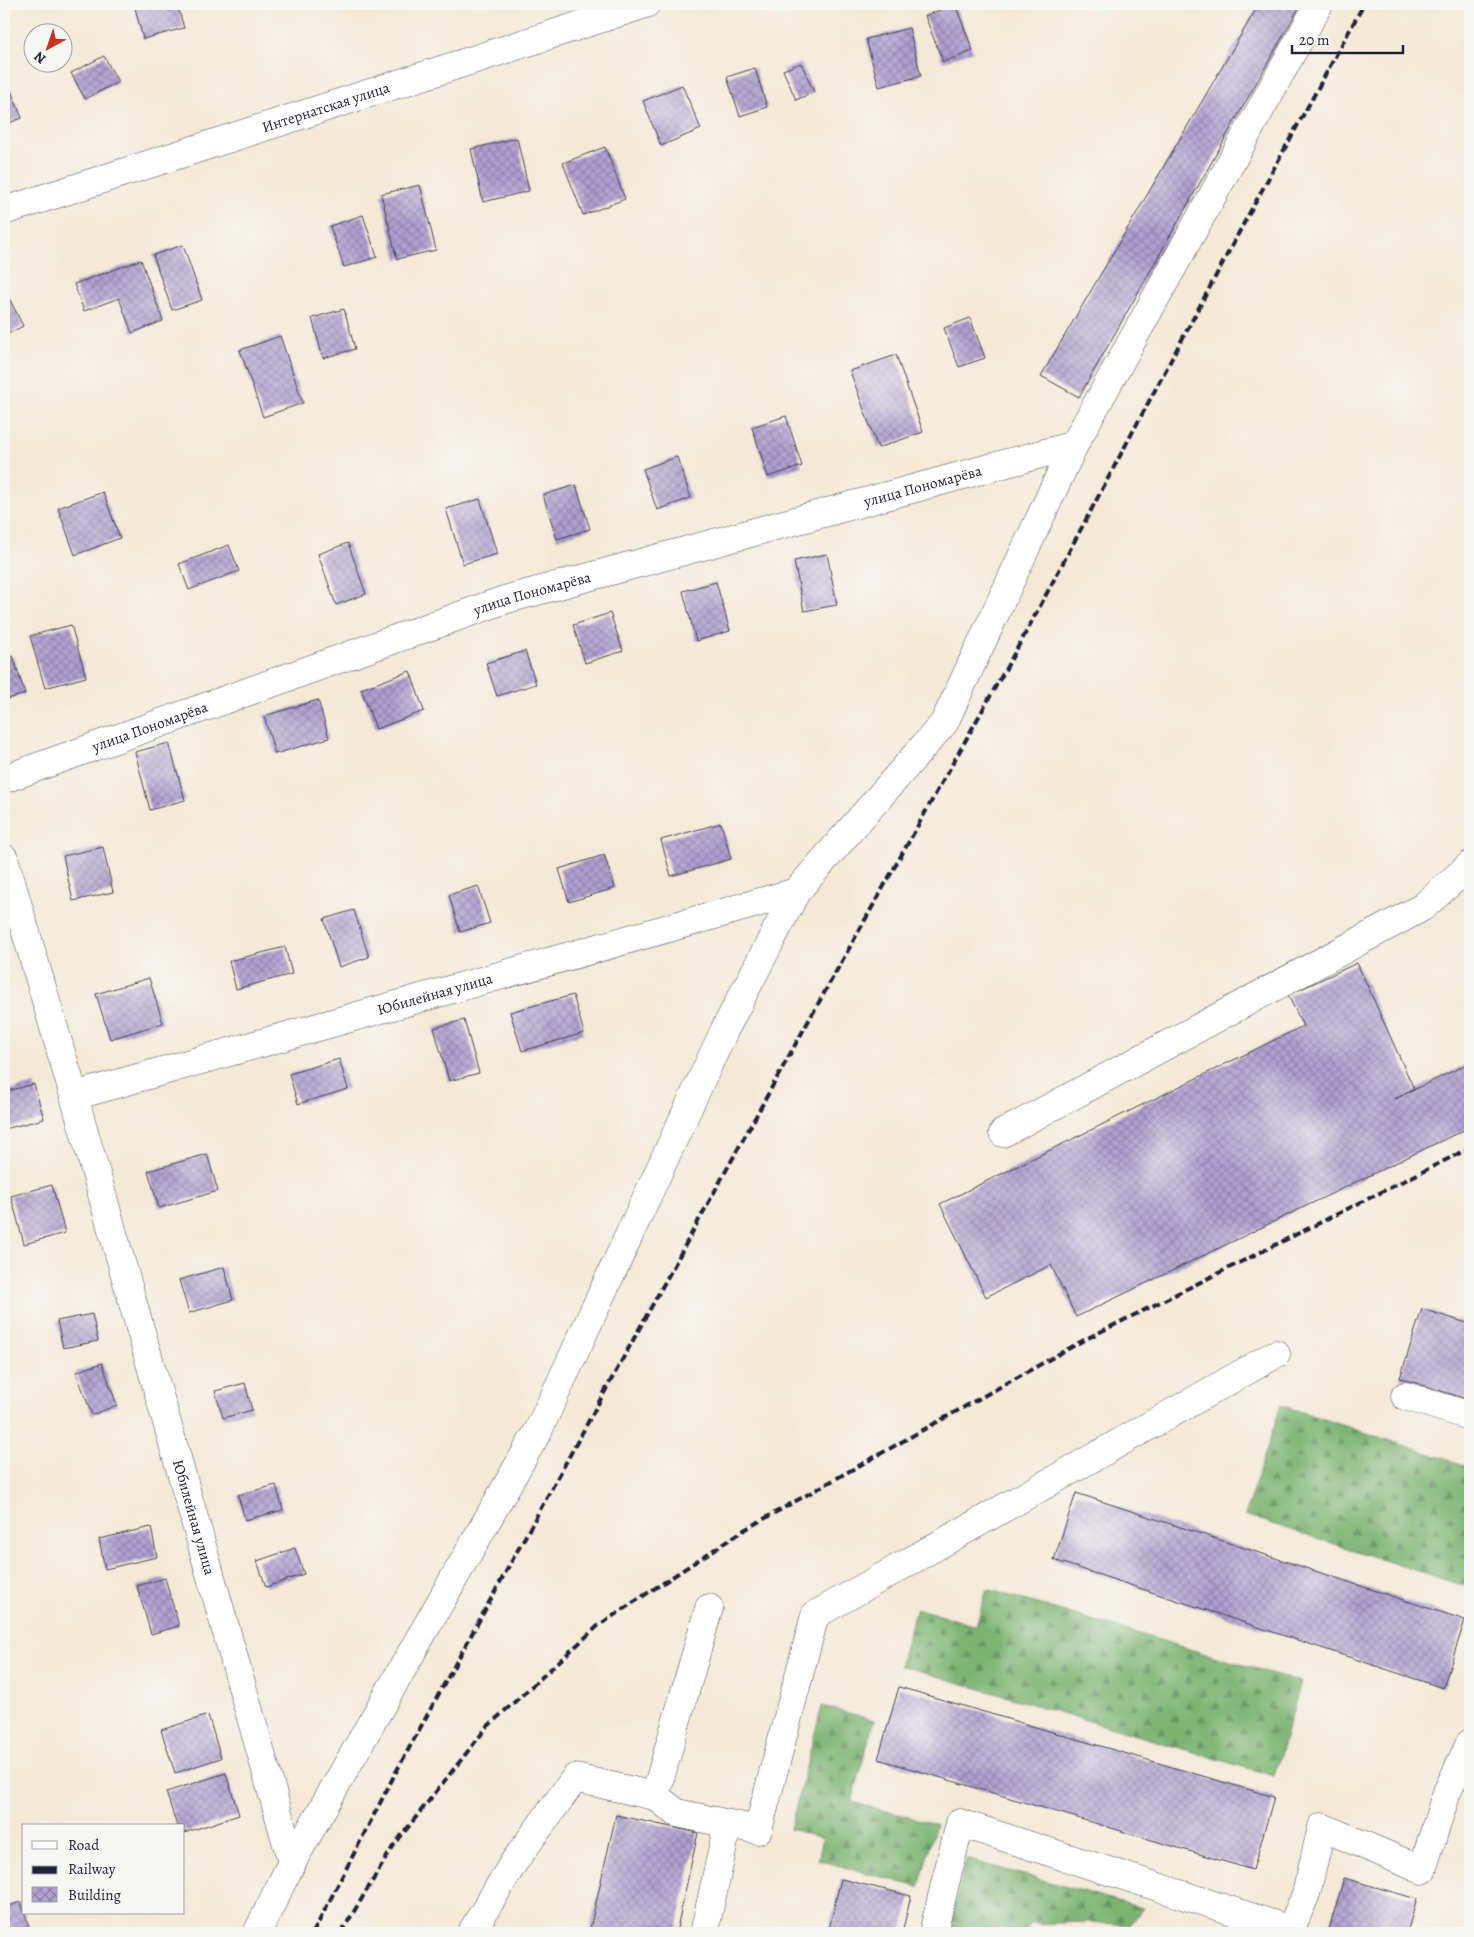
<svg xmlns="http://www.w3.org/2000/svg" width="1474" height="1937" viewBox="0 0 1474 1937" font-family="Alegreya,serif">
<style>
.forest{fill:url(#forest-firs);stroke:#4e6a56}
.building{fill:url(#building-cross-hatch)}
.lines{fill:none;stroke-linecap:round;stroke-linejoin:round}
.minor-casing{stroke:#424052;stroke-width:29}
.minor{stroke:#fff;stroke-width:28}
.rail{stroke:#22223b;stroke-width:4;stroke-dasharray:8 4;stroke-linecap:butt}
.labels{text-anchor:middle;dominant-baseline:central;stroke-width:4;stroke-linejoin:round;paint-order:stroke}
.street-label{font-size:15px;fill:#22223b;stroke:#f6f6f2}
</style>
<defs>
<pattern id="forest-firs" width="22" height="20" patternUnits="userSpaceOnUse" patternTransform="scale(1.25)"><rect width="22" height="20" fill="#7bb371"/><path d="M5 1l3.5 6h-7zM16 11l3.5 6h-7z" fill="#64915e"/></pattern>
<pattern id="building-cross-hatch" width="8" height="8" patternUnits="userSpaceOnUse" patternTransform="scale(1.25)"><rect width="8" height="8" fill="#afa0d0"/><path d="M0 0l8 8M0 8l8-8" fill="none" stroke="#8e82aa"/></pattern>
</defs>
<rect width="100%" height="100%" fill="#f6f6f2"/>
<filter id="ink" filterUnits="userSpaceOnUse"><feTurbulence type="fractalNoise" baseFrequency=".02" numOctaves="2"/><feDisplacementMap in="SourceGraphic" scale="10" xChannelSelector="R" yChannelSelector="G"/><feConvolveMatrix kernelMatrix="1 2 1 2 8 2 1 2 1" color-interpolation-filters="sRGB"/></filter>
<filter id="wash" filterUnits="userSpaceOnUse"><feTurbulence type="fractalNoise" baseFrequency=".0096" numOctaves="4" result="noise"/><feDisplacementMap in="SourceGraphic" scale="20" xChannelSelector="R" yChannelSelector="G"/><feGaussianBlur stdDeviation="1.12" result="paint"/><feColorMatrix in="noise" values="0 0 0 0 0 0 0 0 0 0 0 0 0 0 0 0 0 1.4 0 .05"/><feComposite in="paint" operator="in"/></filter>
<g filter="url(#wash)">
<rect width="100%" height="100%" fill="#f4e9d6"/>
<!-- forest -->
<path class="forest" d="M1281 1405 1470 1467V1588L1245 1515Z
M987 1589 1301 1682 1274 1776 900 1665 916 1608 976 1626Z
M822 1706 874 1720 852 1802 936 1824 919 1887 818 1860 823 1838 790 1829Z
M966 1859 1143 1908 1130 1925 1089 1922 1029 1924 1026 1933H949Z"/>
<g id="blocks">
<!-- building -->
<path class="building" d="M134 4H177L184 28 143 39Z
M280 4H292L282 8Z
M955 4 973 51 943 62 925 16Z
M1259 4H1301L1079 397 1041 376Z
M909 28 921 76 879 87 866 39Z
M104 56 118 82 85 99 71 73Z
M801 63 814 92 796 100 783 70Z
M755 68 767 107 740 116 727 77Z
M7 81 22 118 4 125V82Z
M682 85 701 129 661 146 643 101Z
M517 138 529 191 483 202 471 149Z
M605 147 625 199 583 215 563 163Z
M420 185 436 250 397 259 381 194Z
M363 215 377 257 344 267 330 226Z
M183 245 202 300 172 310 153 255Z
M141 260 163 321 132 333 119 298 84 311 74 284Z
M10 300 23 326 4 336V303Z
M344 309 355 349 323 358 312 318Z
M970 318 985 358 959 367 944 328Z
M280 336 303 403 263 417 240 350Z
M896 355 923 432 878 448 850 371Z
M786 416 802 466 768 477 752 427Z
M677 457 691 498 657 510 643 469Z
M576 485 590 529 557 539 543 495Z
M103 492 120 538 75 555 58 508Z
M480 499 497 554 463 564 446 509Z
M348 543 366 594 336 605 318 554Z
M229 545 239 571 189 590 179 564Z
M827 554 837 605 804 611 794 561Z
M716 582 730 631 696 641 683 591Z
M610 613 623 651 585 663 573 625Z
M71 625 86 677 45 688 30 636Z
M525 651 536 684 497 696 486 663Z
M13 656 25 694 4 700V659Z
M410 671 424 711 376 729 361 689Z
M318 700 329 738 275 754 264 716Z
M169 743 185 800 150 810 135 752Z
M721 823 731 859 671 876 661 840Z
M103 847 113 892 73 901 63 856Z
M604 855 615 888 569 902 559 869Z
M478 886 490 923 460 932 449 895Z
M354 910 369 957 339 967 324 919Z
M285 947 292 974 236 989 229 961Z
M1357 963 1414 1089 1395 1099 1467 1064 1470 1072V1127L1076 1317 1051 1265 986 1297 940 1204 1303 1026 1288 995Z
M149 978 163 1023 110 1039 96 994Z
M573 995 584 1033 522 1051 510 1012Z
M464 1020 479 1073 449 1081 434 1028Z
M339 1059 348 1089 298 1104 289 1074Z
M34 1084 44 1119 4 1129V1092Z
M207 1154 218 1191 159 1208 148 1171Z
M52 1185 65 1233 24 1244 11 1196Z
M224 1267 233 1300 189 1313 179 1280Z
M1422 1309 1470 1324V1400L1400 1378Z
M92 1314 98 1341 63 1348 57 1321Z
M102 1363 117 1405 92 1415 76 1372Z
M245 1383 252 1410 223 1418 215 1391Z
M276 1485 283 1510 245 1520 238 1495Z
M1076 1493 1465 1620 1443 1688 1054 1560Z
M151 1527 157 1557 105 1569 99 1539Z
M295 1548 304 1574 266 1587 257 1561Z
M165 1578 179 1626 151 1634 137 1586Z
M899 1687 1274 1797 1253 1870 878 1759Z
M208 1715 221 1758 175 1773 161 1730Z
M226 1773 239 1815 184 1833V1826H177L166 1792Z
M616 1815 698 1833 676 1933H589Z
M1344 1878 1417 1899 1407 1933H1328Z
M841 1879 911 1896 902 1933H828Z
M21 1902 31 1933H4V1907Z"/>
</g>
</g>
<g filter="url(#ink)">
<use href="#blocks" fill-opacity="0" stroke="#424052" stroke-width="1"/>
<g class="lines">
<defs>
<g id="minor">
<path id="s1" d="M4 211 646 4"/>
<path id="s2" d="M4 779 504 600 1074 445"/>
<path id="s3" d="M4 858 74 1096 292 1862"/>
<path id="s4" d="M74 1096 796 892"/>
<path d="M1003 1133 1423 907 1470 865"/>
<path d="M1405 1396 1470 1416"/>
<path d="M655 1796 709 1608"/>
<path d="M257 1933 292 1862 538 1431 724 1031 796 892 944 723 1074 445 1319 4"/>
<path d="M471 1933 514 1862 575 1778 655 1796 677 1813 758 1830 815 1615 1276 1354"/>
<path d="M704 1933 728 1824"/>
<path d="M933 1933 960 1823 1291 1930"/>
<path d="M1289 1933 1306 1894 1322 1827 1422 1870 1447 1792 1470 1743"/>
</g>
</defs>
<!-- minor casing -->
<use href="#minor" class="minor-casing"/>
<!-- minor -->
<use href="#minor" class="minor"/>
<!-- rail -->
<path class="rail" d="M313 1933 396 1772 795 1045 1024 636 1244 223 1364 4
M341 1933 394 1845 487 1727 599 1625 744 1530 1084 1340 1470 1148"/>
</g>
</g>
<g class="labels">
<!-- street labels -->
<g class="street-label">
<text stroke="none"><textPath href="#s1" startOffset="338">Интернатская улица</textPath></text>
<text stroke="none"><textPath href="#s2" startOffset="965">улица Пономарёва</textPath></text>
<text stroke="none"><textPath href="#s2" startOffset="560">улица Пономарёва</textPath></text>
<text stroke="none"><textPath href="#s2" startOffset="155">улица Пономарёва</textPath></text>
<text stroke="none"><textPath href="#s4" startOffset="375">Юбилейная улица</textPath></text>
<text stroke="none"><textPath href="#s3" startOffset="686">Юбилейная улица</textPath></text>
</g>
</g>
<!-- margin -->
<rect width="1474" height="1937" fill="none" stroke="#f6f6f2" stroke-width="20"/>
<!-- legend -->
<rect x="22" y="1824" width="162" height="90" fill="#f6f6f2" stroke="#a1a1a9"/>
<rect x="32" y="1841" width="25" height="8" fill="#ffffff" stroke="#a1a1a9"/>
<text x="68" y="1850" font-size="15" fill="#22223b">Road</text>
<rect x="32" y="1866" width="25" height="8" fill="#22223b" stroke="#a1a1a9"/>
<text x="68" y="1874" font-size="15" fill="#22223b">Railway</text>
<rect x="32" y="1887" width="25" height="15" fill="url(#building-cross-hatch)" stroke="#a1a1a9"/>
<text x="68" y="1900" font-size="15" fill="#22223b">Building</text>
<!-- north arrow -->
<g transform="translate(48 48) rotate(220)"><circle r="24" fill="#f6f6f2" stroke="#a1a1a9"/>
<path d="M0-4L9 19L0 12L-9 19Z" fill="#c8321e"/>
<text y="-8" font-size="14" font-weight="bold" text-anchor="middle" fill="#22223b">N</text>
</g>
<!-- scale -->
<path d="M1292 45v8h111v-8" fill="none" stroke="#22223b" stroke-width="2.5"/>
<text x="1299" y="45" font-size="15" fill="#22223b" stroke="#f6f6f2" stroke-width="4" paint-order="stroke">20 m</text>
</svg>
